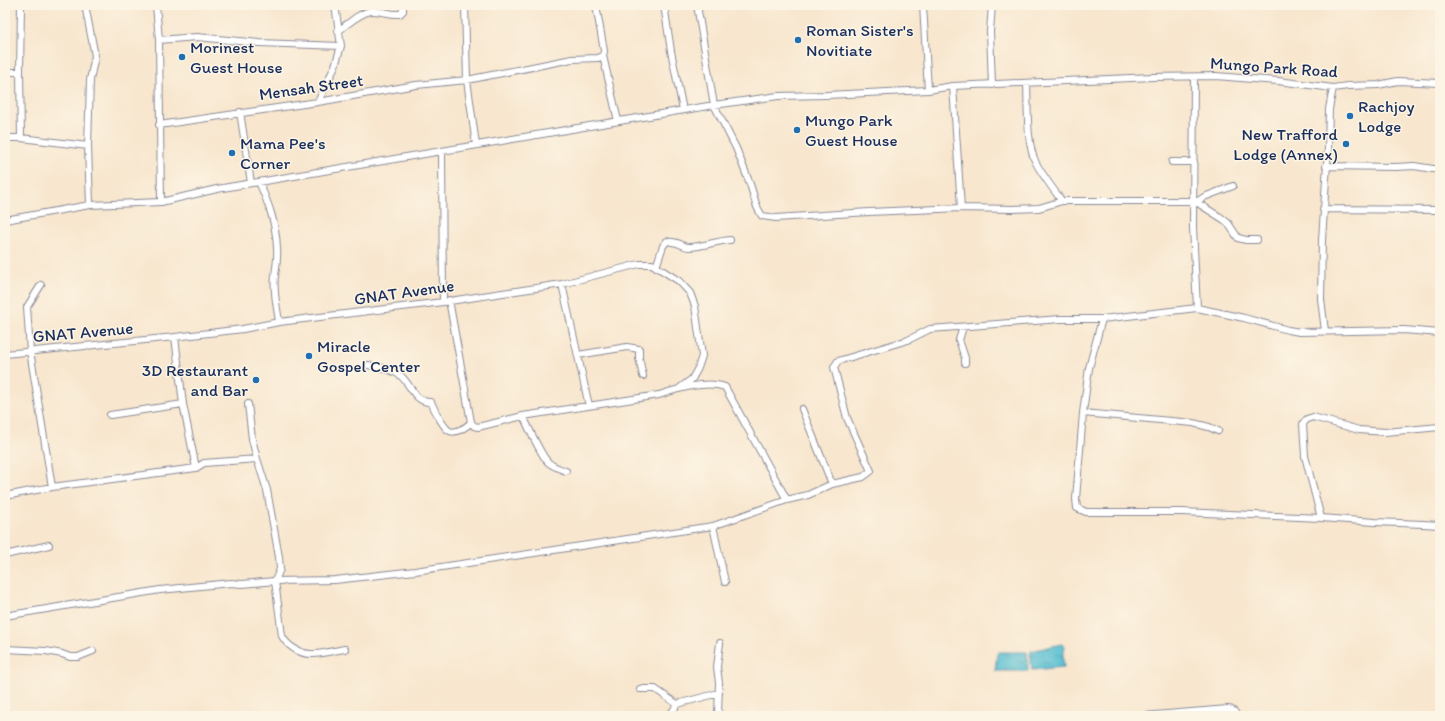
<svg xmlns="http://www.w3.org/2000/svg" width="1445" height="721" viewBox="0 0 1445 721" font-family="Itim,sans-serif">
<style>
.water{fill:url(#water-ripples);stroke:#387698}
.lines{fill:none;stroke-linecap:round;stroke-linejoin:round}
.street-casing{stroke:#8a8a96;stroke-width:8}
.street{stroke:#fff;stroke-width:6}
.poi-dot{fill:#1f6fb2;stroke:#fcf5e5;stroke-width:1.5}
.labels{text-anchor:middle;dominant-baseline:central;stroke-width:3;stroke-linejoin:round;paint-order:stroke}
.poi-label{font-size:17px;fill:#1b2f5e;stroke:#fcf5e5;text-anchor:start}
.street-label{font-size:17px;fill:#1b2f5e;stroke:#fcf5e5}
</style>
<defs>
<pattern id="water-ripples" width="26" height="14" patternUnits="userSpaceOnUse"><rect width="26" height="14" fill="#55bed1"/><path d="M2 4q2-2 4 0t4 0M15 11q2-2 4 0t4 0" fill="none" stroke="#469bad"/></pattern>
</defs>
<rect width="100%" height="100%" fill="#fcf5e5"/>
<filter id="ink" filterUnits="userSpaceOnUse"><feTurbulence type="fractalNoise" baseFrequency=".025" numOctaves="2"/><feDisplacementMap in="SourceGraphic" scale="8" xChannelSelector="R" yChannelSelector="G"/><feConvolveMatrix kernelMatrix="1 2 1 2 8 2 1 2 1" color-interpolation-filters="sRGB"/></filter>
<filter id="wash" filterUnits="userSpaceOnUse"><feTurbulence type="fractalNoise" baseFrequency=".012" numOctaves="4" result="noise"/><feDisplacementMap in="SourceGraphic" scale="16" xChannelSelector="R" yChannelSelector="G"/><feGaussianBlur stdDeviation="0.9" result="paint"/><feColorMatrix in="noise" values="0 0 0 0 0 0 0 0 0 0 0 0 0 0 0 0 0 1.4 0 .05"/><feComposite in="paint" operator="in"/></filter>
<g filter="url(#wash)">
<rect width="100%" height="100%" fill="#f8e6ce"/>
<!-- water -->
<path class="water" d="M1061 644 1065 646 1063 657 1064 667 1032 670 1030 655 1031 651Z
M999 652H1027L1028 671H995L997 654Z"/>
</g>
<g filter="url(#ink)">
<g class="lines">
<defs>
<path id="street" d="M21 5 20 72 21 138
M85 5 95 56 90 80 88 146 90 205
M156 5 159 40 161 202
M465 5 467 80 476 145
M664 5 671 51 683 110
M697 5 714 105 736 148 750 184 757 207 762 216 776 218 869 212 961 208 1013 209 1039 208 1062 201H1198L1204 197 1233 186
M923 5 928 90
M992 5 990 31 992 85
M338 31C348 24 359 13 371 11 381 10 390 15 400 14L403 11V5
M159 40 197 37 259 43 341 46
M603 56 618 121
M5 72H20
M1194 77 1193 227 1197 308
M1027 83C1028 105 1026 144 1036 163 1043 176 1053 189 1062 201
M953 86 961 208
M318 102 335 66 341 46 335 5
M240 112 251 183
M159 125 318 102 416 85 467 80 572 59 598 58 603 56 604 51 596 5
M5 138H21L88 146
M442 151 443 302
M1172 162H1194
M1326 166 1396 167 1414 166 1440 170
M259 182C269 205 276 223 277 248 278 257 276 266 275 276 273 291 277 307 279 322
M1193 200 1223 219 1228 223 1238 238 1246 240H1257
M1323 209 1440 210
M5 220 90 205 161 202 217 189 714 105 778 96 827 95 928 90 953 86 1153 77 1216 76 1278 81 1333 88 1348 86 1378 85 1398 81 1440 83
M656 267 663 246 667 241C670 242 674 242 677 243 681 244 684 247 689 247 703 247 716 241 730 240
M562 284 589 406
M41 285 27 307 30 351 52 487
M449 300 471 422 474 426 478 427 523 416 659 395C677 389 706 380 725 387L787 500
M963 327 959 340 965 358V363
M1325 331 1321 299 1322 240 1328 149 1329 109 1333 88
M1440 333 1404 330 1300 332 1288 330 1244 318 1197 308 1102 319 1089 368 1083 413 1076 499 1077 508 1086 512H1181L1321 518 1375 522 1423 524 1440 525
M175 337 183 404 196 468
M5 354 175 337 243 329 279 322 443 302 562 284 639 264H652L679 281 690 293 695 306 702 356 698 368 692 379 680 388
M578 355 627 347 639 349V358L643 376
M368 365C381 368 390 368 401 376 411 385 415 403 431 402 434 409 442 425 448 430 454 435 467 427 471 422
M248 404 252 439 257 459 267 490 279 557 280 569 275 581 282 636C287 646 300 654 311 654 319 655 336 650 345 649
M802 409 832 484
M1083 413 1193 423 1209 427 1218 431
M110 415 183 404
M523 416C528 426 542 458 549 463 554 467 560 469 566 471
M5 496 52 487 196 468 204 463 257 459
M1321 518 1305 456 1303 424 1307 419 1313 417 1359 430 1385 432 1440 427
M713 526 725 582
M5 555 49 545
M5 616 160 590 231 583 242 584 275 581 335 580 415 571 713 526 787 500 808 495 832 484 863 477 871 471 847 418 834 367 838 361 908 340 930 329 1061 319H1102
M5 649 46 651 62 654 70 657H78L93 651
M640 689H655L677 704 719 693
M667 716 673 711 677 704
M718 716 719 683 717 667 720 643
M1143 716 1228 709C1233 709 1235 711 1237 716"/>
</defs>
<!-- street casing -->
<use href="#street" class="street-casing"/>
<!-- street -->
<use href="#street" class="street"/>
</g>
</g>
<!-- markers -->
<g class="poi-dot">
<circle cx="798" cy="40" r="4"/>
<circle cx="182" cy="57" r="4"/>
<circle cx="1350" cy="116" r="4"/>
<circle cx="797" cy="130" r="4"/>
<circle cx="1346" cy="144" r="4"/>
<circle cx="232" cy="153" r="4"/>
<circle cx="309" cy="356" r="4"/>
<circle cx="256" cy="380" r="4"/>
</g>
<g class="labels">
<!-- poi labels -->
<g class="poi-label">
<text x="806" y="30">Roman Sister's<tspan x="806" dy="20">Novitiate</tspan></text>
<text x="190" y="47">Morinest<tspan x="190" dy="20">Guest House</tspan></text>
<text x="1358" y="106">Rachjoy<tspan x="1358" dy="20">Lodge</tspan></text>
<text x="805" y="120">Mungo Park<tspan x="805" dy="20">Guest House</tspan></text>
<text x="1338" y="134" text-anchor="end">New Trafford<tspan x="1338" dy="20">Lodge (Annex)</tspan></text>
<text x="240" y="143">Mama Pee's<tspan x="240" dy="20">Corner</tspan></text>
<text x="317" y="346">Miracle<tspan x="317" dy="20">Gospel Center</tspan></text>
<text x="248" y="370" text-anchor="end">3D Restaurant<tspan x="248" dy="20">and Bar</tspan></text>
</g>
<!-- street labels -->
<g class="street-label">
<text transform="translate(1274 67) rotate(4)">Mungo Park Road</text>
<text transform="translate(311 87) rotate(-8)">Mensah Street</text>
<text transform="translate(404 292) rotate(-8)">GNAT Avenue</text>
<text transform="translate(83 332) rotate(-5)">GNAT Avenue</text>
</g>
</g>
<!-- margin -->
<rect width="1445" height="721" fill="none" stroke="#fcf5e5" stroke-width="20"/>
</svg>
